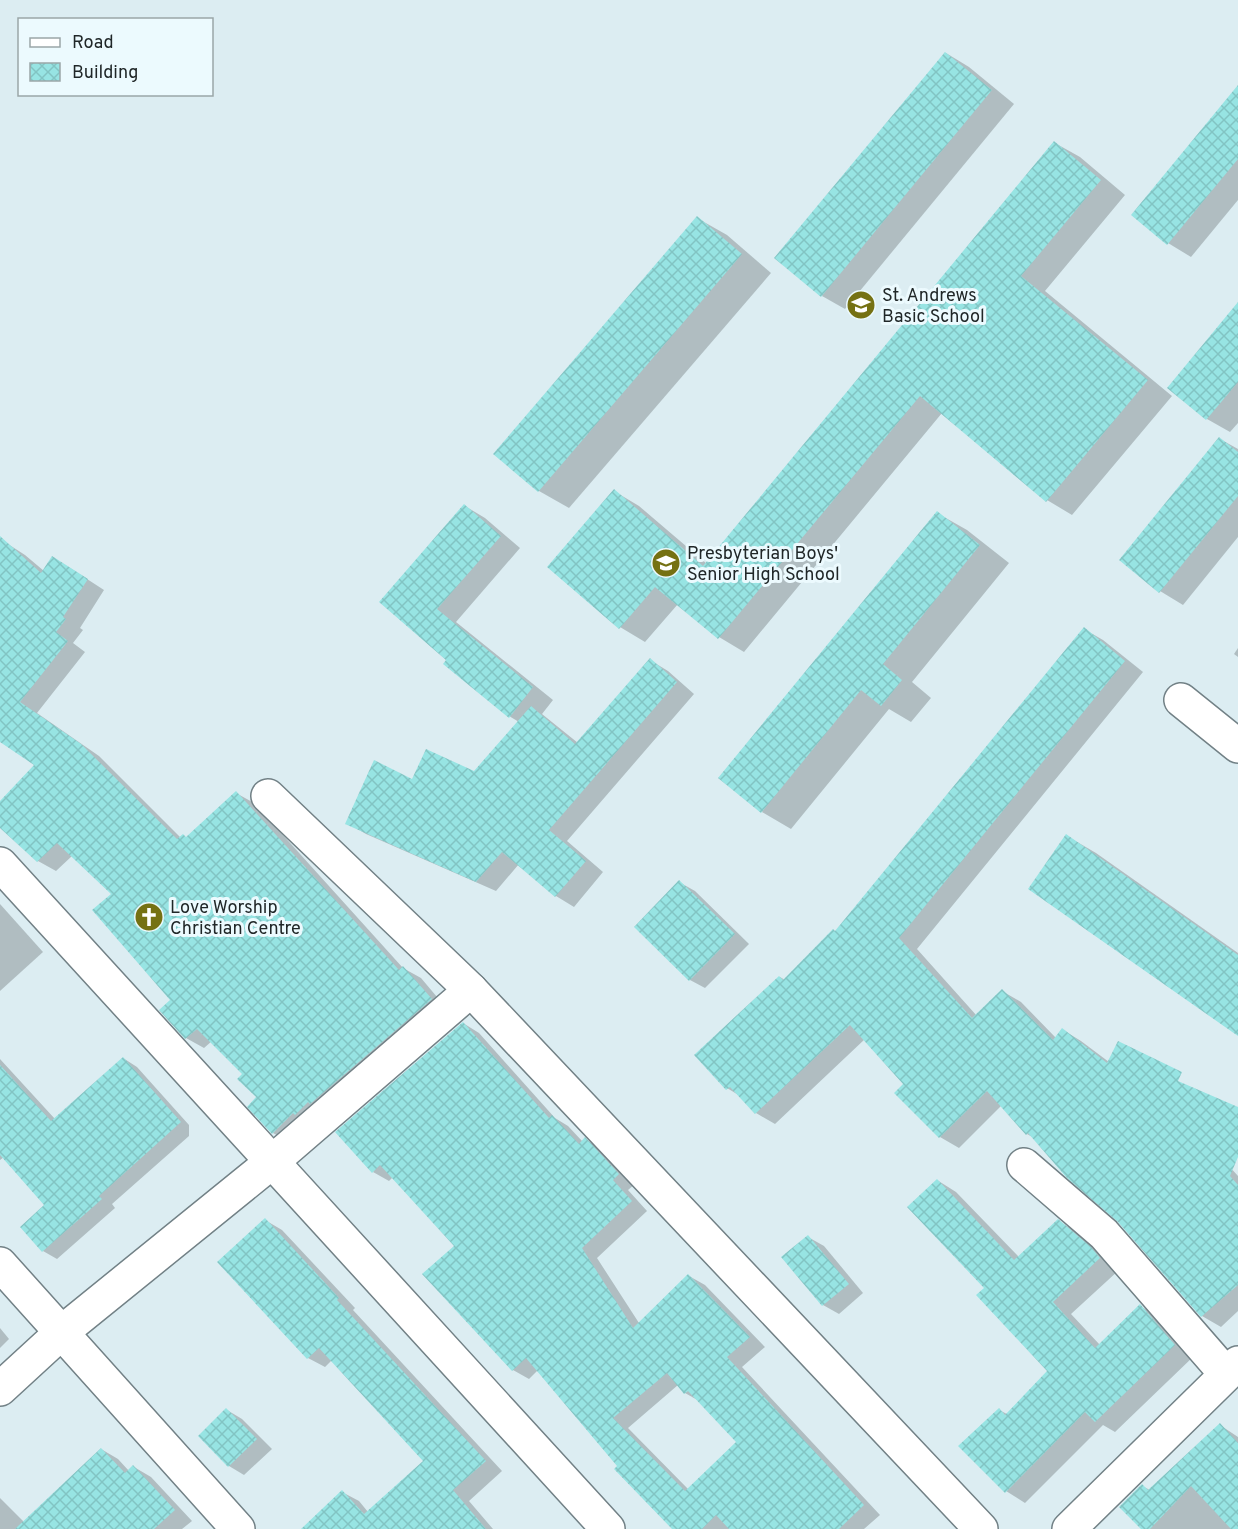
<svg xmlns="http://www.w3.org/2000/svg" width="1238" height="1529" font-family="Overpass,sans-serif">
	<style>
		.shadow { fill: #0003; fill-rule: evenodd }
		.building { fill: url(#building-cross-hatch); fill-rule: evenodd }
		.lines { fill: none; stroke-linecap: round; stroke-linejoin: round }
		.minor-casing { stroke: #728186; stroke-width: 36 }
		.minor { stroke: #fff; stroke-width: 33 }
		.labels { text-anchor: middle; stroke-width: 6; stroke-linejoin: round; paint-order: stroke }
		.poi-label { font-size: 18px; fill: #202728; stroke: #ecfafe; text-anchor: start }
	</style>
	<defs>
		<pattern id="building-cross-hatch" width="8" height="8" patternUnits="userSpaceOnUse" patternTransform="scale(1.5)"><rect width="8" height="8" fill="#97e4e3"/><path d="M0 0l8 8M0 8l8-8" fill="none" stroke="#82c4c3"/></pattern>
	</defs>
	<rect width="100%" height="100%" fill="#dcedf2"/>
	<g class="shadow">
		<path d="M 946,53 L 969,67 L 1014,104 L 845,309 L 822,296 Z"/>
		<path d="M 1238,88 L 1238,200 L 1191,257 L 1168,243 Z"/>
		<path d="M 1055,143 L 1080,157 L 1125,195 L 1045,291 L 1172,396 L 1072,515 L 1047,500 L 942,413 L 744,652 L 719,637 L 678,604 L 645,642 L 620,627 L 614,491 L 639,506 L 707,564 Z"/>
		<path d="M 697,218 L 727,235 L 771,273 L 569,508 L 539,491 L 495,454 Z"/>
		<path d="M 1238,304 L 1238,423 L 1230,432 L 1207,419 L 1169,388 Z"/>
		<path d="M 1220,439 L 1238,449 L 1238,537 L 1183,605 L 1160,591 Z"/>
		<path d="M 465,506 L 485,518 L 520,548 L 456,622 L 553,700 L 542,714 L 578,743 L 650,660 L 668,671 L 694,694 L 567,841 L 603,872 L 574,907 L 556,896 L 519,864 L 496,891 L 366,834 L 347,823 L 413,781 L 475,773 L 519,722 L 509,716 L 381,602 Z"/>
		<path d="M 937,513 L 967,530 L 1009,563 L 912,682 L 931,698 L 911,722 L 889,709 L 791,829 L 762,812 Z"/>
		<path d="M 8,544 L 25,555 L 44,571 L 70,568 L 104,590 L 80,628 L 83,630 L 73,643 L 85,652 L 37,713 L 99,756 L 181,838 L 187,838 L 236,793 L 254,803 L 403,968 L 421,978 L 448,1010 L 291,1143 L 273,1133 L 258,1097 L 244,1074 L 212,1041 L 204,1048 L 186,1038 L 172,1000 L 113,895 L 72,856 L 56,871 L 38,861 L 0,826 L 0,804 L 36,764 L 0,740 L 0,553 Z"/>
		<path d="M 1084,629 L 1103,640 L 1143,672 L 917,949 L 977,1016 L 1002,991 L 1021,1002 L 1056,1038 L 1063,1030 L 1081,1041 L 1109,1062 L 1133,1060 L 1238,1176 L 1238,1311 L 1221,1327 L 1202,1316 L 1119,1221 L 1034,1138 L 1027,1134 L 1002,1105 L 959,1148 L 940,1137 L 897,1093 L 905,1084 L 865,1039 L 775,1124 L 756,1113 L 740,1096 L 727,1088 L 780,977 L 785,980 L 836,932 Z"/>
		<path d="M 1238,648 L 1238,657 L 1234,654 Z"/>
		<path d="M 1067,836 L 1096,853 L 1238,953 L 1238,1034 Z"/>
		<path d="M 679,882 L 695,891 L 749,944 L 705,988 L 690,980 Z"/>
		<path d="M 0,904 L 43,952 L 0,991 Z"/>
		<path d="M 463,1023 L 479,1033 L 555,1118 L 568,1126 L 583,1142 L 585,1139 L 601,1149 L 635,1184 L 628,1190 L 647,1211 L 597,1258 L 639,1323 L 689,1276 L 705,1285 L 765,1347 L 742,1367 L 880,1515 L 864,1529 L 674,1529 L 538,1370 L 529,1379 L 513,1370 L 456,1246 L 393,1177 L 389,1181 L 373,1172 ZM 678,1385 L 685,1393 L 701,1402 L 738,1442 L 689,1490 L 628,1428 Z"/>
		<path d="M 123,1058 L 137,1067 L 189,1125 L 189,1136 L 112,1204 L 115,1208 L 57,1259 L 43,1251 L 22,1227 L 46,1205 L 4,1157 L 0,1160 L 0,1059 L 55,1119 Z"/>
		<path d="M 937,1180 L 956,1192 L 1019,1257 L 1058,1221 L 1077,1232 L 1119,1270 L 1071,1314 L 1100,1345 L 1140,1306 L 1160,1317 L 1194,1356 L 1115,1432 L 1103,1425 L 1025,1503 L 1006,1491 L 999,1410 L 1007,1414 L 1049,1371 L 986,1288 Z"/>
		<path d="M 265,1220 L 282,1230 L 355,1308 L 353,1310 L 502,1471 L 469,1501 L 493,1529 L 303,1529 L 342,1492 L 359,1501 L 368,1512 L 425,1461 L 332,1360 L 325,1367 L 308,1358 Z"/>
		<path d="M 808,1237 L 824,1246 L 863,1293 L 839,1314 L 823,1305 L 784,1257 Z"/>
		<path d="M 0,1328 L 9,1339 L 0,1348 Z"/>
		<path d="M 227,1410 L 242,1419 L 272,1449 L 244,1475 L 229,1466 Z"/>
		<path d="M 1220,1425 L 1238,1437 L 1238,1529 L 1143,1529 L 1142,1486 L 1150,1490 Z"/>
		<path d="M 101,1449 L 118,1459 L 129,1471 L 134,1467 L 151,1477 L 192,1521 L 182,1529 L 0,1529 L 0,1498 L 24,1522 Z"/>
	</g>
	<g class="building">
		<path d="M 945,52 L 992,90 L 821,297 L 774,258 Z"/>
		<path d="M 1238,85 L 1238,159 L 1167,245 L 1131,215 Z"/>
		<path d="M 1054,141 L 1101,180 L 1021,276 L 1148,380 L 1046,502 L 920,396 L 718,639 L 655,587 L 619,629 L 547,567 L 614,489 L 703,566 Z"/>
		<path d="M 697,216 L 742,254 L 538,492 L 493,454 Z"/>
		<path d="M 1238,302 L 1238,382 L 1206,420 L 1167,388 Z"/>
		<path d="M 1219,437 L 1238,452 L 1238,496 L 1159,593 L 1119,560 Z"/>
		<path d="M 464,504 L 501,536 L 437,609 L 533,687 L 509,718 L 443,664 L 446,660 L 379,602 Z"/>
		<path d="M 937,511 L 980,545 L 883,664 L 902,680 L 881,706 L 861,690 L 761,813 L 718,778 Z"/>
		<path d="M 0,536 L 41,573 L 52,556 L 88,579 L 63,617 L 66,619 L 56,632 L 68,641 L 20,702 L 81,744 L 177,839 L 183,834 L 186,837 L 236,791 L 399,970 L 403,966 L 432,999 L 310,1104 L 308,1102 L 295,1115 L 293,1113 L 272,1134 L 247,1107 L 256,1097 L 237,1079 L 242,1074 L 197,1029 L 185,1039 L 159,1010 L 170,1000 L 92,910 L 111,894 L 57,843 L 37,862 L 0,828 L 0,801 L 34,765 L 0,742 Z"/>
		<path d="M 1084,627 L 1125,661 L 899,938 L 972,1018 L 1002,989 L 1053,1040 L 1062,1028 L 1107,1063 L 1118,1041 L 1182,1072 L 1178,1081 L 1238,1107 L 1238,1157 L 1230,1176 L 1238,1185 L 1238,1285 L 1201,1317 L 1118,1222 L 1067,1178 L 1028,1133 L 1026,1135 L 987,1091 L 939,1138 L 894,1093 L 903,1084 L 850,1025 L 755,1114 L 730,1087 L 726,1090 L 694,1055 L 779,976 L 783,980 L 833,929 L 835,931 Z"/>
		<path d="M 650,658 L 677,682 L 549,830 L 586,861 L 555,897 L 502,852 L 476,882 L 345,824 L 374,760 L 412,779 L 426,749 L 474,771 L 531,706 L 575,744 Z"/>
		<path d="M 1066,834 L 1238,955 L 1238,1036 L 1028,889 Z"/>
		<path d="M 679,880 L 735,934 L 689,981 L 634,927 Z"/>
		<path d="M 463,1022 L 549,1118 L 552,1115 L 579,1144 L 585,1137 L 619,1174 L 613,1180 L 632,1201 L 582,1248 L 633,1328 L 688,1274 L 750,1337 L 727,1357 L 864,1505 L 839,1529 L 729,1529 L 716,1515 L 702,1529 L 672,1529 L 614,1469 L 617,1466 L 526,1358 L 512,1371 L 422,1274 L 454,1246 L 380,1165 L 372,1173 L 335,1132 ZM 667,1373 L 684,1394 L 688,1391 L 736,1442 L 685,1491 L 613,1418 Z"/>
		<path d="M 123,1057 L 181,1122 L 99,1196 L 102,1199 L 42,1252 L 20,1227 L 44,1205 L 0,1155 L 0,1065 L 51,1121 Z"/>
		<path d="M 937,1179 L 1014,1260 L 1058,1219 L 1091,1247 L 1100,1258 L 1053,1302 L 1095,1348 L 1140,1304 L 1175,1345 L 1095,1422 L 1085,1412 L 1005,1493 L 958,1446 L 999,1408 L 1005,1415 L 1047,1371 L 976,1295 L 984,1288 L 907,1207 Z"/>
		<path d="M 265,1218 L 339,1298 L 337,1300 L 486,1461 L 453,1490 L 486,1529 L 301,1529 L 342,1490 L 364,1514 L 423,1461 L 319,1348 L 307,1359 L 217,1262 Z"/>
		<path d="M 808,1235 L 849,1284 L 822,1306 L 781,1257 Z"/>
		<path d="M 226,1408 L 257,1439 L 228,1467 L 198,1436 Z"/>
		<path d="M 1220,1423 L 1238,1443 L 1238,1529 L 1231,1529 L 1191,1486 L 1150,1529 L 1141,1529 L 1119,1507 L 1142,1484 L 1148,1490 Z"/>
		<path d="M 101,1448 L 125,1473 L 133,1465 L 175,1510 L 154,1529 L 15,1529 Z"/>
	</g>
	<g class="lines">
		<g class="minor-casing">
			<g id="minor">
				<path d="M 1181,700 L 1238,746"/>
				<path d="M 268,796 L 471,990 L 981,1529"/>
				<path d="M 0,864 L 608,1529"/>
				<path d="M 1024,1165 L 1104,1234 L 1226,1374"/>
				<path d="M 0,1264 L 238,1529"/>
				<path d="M 0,1389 L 62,1332 L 273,1161 L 471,990"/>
				<path d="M 1069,1529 L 1238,1363"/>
			</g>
		</g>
		<use href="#minor" class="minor"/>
	</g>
	<defs>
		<g id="school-disc" transform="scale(1.5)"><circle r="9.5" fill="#757113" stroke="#ecfafe"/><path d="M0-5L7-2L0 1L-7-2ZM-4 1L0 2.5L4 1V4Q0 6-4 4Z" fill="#fff"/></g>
		<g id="church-disc" transform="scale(1.5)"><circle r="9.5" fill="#757113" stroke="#ecfafe"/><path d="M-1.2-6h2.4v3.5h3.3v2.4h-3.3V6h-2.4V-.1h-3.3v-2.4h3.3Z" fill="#fff"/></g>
	</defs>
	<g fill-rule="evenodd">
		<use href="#school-disc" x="861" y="305"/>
		<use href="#school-disc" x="666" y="563"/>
		<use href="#church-disc" x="149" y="917"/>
	</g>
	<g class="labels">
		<g class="poi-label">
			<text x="882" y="301">St. Andrews<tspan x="882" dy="21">Basic School</tspan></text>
			<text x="687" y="559">Presbyterian Boys'<tspan x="687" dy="21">Senior High School</tspan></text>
			<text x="170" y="913">Love Worship<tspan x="170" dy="21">Christian Centre</tspan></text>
		</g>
	</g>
	<rect x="18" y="18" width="195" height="78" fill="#ecfafe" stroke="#9aa6a8" stroke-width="1.5"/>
	<rect x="30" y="38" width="30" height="9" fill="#ffffff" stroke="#9aa6a8" stroke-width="1.5"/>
	<text x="72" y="48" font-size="18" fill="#202728">Road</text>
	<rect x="30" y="63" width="30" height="18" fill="url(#building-cross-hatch)" stroke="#9aa6a8" stroke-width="1.5"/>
	<text x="72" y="78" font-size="18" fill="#202728">Building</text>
</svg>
